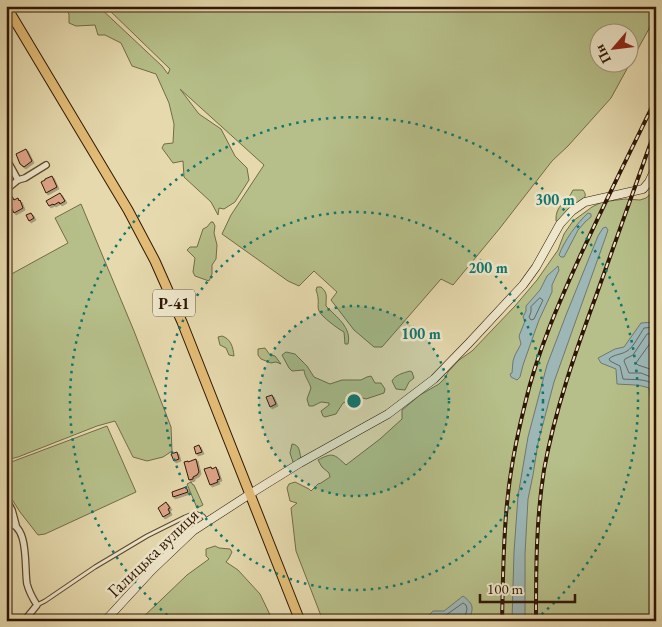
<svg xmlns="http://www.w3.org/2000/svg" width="662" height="627" font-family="'EB Garamond',serif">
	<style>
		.green { fill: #b6bf89; stroke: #736b47; fill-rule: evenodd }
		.water { fill: #9cb7b6; stroke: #71776f }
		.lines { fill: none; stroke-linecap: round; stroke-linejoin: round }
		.shore { stroke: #66675e; stroke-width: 1 }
		.building { fill: #dda488; stroke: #301705; filter: url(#shadow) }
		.lane-casing { stroke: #5d482f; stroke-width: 5 }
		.street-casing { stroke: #5d482f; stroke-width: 8 }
		.secondary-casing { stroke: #301705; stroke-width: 9 }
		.primary-casing { stroke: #301705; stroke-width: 11 }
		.lane { stroke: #eee6ca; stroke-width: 3 }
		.street { stroke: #eee6ca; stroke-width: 5.5 }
		.secondary { stroke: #eee6ca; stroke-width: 8 }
		.primary { stroke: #e2bc76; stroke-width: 9 }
		.rail-casing { stroke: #301705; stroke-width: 4 }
		.rail { stroke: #eee6ca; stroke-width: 2; stroke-dasharray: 5.5; stroke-linecap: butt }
		.ring { fill: none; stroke: #0f766e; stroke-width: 2.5; stroke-dasharray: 2.5 5 }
		.labels { text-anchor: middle; stroke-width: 5; stroke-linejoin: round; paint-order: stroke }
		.shield { fill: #eee6ca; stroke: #695540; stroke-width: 1 }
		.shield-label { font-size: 16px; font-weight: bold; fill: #301705 }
		.street-label { font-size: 18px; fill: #301705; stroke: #eee6ca }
		.centre { fill: #0f766e; stroke: #eee6ca; stroke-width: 2.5 }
		.ring-label { font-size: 15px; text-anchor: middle; font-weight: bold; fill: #0f766e; stroke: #eee6ca; stroke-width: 5; stroke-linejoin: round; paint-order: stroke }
	</style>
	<defs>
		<filter id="shadow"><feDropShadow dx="2" dy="2" stdDeviation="0" flood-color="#0004"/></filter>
	</defs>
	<rect width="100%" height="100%" fill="#e5d9ad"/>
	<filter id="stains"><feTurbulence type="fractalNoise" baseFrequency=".004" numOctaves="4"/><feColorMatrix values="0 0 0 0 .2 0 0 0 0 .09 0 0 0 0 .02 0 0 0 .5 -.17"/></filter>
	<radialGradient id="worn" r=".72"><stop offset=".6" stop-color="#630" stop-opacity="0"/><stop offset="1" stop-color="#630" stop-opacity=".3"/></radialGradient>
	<g class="green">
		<path d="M 63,6 L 98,6 L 162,66 L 168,74 L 170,69 L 105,6 L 656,6 L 656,16 L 611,98 L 568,146 L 552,161 L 500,228 L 453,285 L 441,279 L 382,347 L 374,347 L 354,330 L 331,300 L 337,292 L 314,271 L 299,286 L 288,281 L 222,234 L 231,215 L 264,165 L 180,89 L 199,114 L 221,129 L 235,156 L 247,168 L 249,180 L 235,202 L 224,209 L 219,208 L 218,215 L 211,202 L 184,177 L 183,161 L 173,163 L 162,148 L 164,144 L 173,143 L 174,124 L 169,103 L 156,74 L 132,66 L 121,43 L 105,35 L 98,35 L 95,25 L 76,26 L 69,23 L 69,14 ZM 600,32 L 630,32 L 630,62 L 600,62 Z"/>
		<path d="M 656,189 L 656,621 L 323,621 L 296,551 L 291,508 L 297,503 L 290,501 L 287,488 L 289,484 L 295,482 L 309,489 L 311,491 L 318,484 L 321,483 L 330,477 L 329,473 L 322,467 L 318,460 C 333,452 334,454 346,465 L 380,439 L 402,419 L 402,410 L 420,395 L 439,384 L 445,378 L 448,372 L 459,360 L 472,351 L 515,306 L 537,280 L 558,250 L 564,234 L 573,221 L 592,207 L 602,202 L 625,199 L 640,200 L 646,198 Z"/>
		<path d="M 573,190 L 583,190 C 586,194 586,196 583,200 L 558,222 L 556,221 C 555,204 567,204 573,190 Z"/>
		<path d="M 81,204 L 134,331 L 171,427 L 172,451 L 163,457 L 147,461 L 133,457 L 115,421 L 97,426 L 18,457 L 6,460 L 6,277 L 68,243 L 55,218 Z"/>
		<path d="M 211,222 L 213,222 L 215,226 L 214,233 L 217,245 L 216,259 L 212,265 L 212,274 L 209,281 L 195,276 L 193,272 L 195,258 L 187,250 L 190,247 L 197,247 L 203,229 L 207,227 Z"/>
		<path d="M 317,287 L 321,287 C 328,293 326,296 326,306 C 336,317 352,327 348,344 L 345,344 L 344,332 C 338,329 321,316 319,311 C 317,307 319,302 318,298 C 318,297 317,292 316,290 Z"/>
		<path d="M 222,336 C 231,339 233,347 234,356 L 229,355 L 226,348 L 220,345 L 218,337 Z"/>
		<path d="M 265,348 L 270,355 L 275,356 L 281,364 L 276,362 L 271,363 L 261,359 L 258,355 L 258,349 Z"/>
		<path d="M 286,352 L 295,354 L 307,366 L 314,377 L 330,384 L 342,380 L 361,380 L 367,377 L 371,376 L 375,383 L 381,383 L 385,389 L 384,393 L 366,399 L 360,397 L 354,401 L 347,401 L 343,403 L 336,414 L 325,417 L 323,416 L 321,411 L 329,405 L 329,403 L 321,402 L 313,406 L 309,406 L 307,399 L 311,388 C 309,381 305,378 304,370 L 292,371 L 289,368 L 282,355 Z"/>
		<path d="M 410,371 L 412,372 L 414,378 L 409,382 L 405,390 L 396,389 L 392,381 C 395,375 403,373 410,371 Z"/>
		<path d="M 107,426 L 136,492 L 45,534 L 38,535 L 20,512 L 6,490 L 6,464 Z"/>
		<path d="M 292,444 C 300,445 299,451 301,458 L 296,462 L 293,462 L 290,453 Z"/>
		<path d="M 191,482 L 193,485 L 194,485 L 203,505 L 197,508 L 187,484 Z"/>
		<path d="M 215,546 L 219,548 L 230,549 L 232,552 L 229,558 L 226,562 L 238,570 L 260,594 L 273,621 L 139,621 L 187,575 L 209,559 L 206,556 L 206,549 Z"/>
	</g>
	<g class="water">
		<path d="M 588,213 L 591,214 L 591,217 L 586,221 L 578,230 L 564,257 L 561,257 L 559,255 C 564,241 577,223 588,213 Z"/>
		<path d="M 606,227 L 608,230 L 606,236 L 554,382 L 538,443 L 533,475 L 528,499 L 525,554 L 525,621 L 512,621 L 514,552 L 518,496 L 528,437 L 547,365 L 566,315 L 598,236 L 603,228 Z"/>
		<path d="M 558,266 L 559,270 L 552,285 L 552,292 L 539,320 L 523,365 L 520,377 L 517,380 L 511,377 L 510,374 L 512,373 L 513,361 L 515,355 L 521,344 L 519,336 L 525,321 L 523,317 L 526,311 L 526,306 L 540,290 L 547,276 Z"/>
		<path d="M 656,322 L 656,405 L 651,401 L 649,388 C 638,384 628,385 617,384 L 616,369 L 601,363 L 598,358 L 615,349 L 624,347 L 641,323 Z"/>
		<path d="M 463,596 C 475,605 473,608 469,621 L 421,621 L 424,620 L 433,611 L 444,611 Z"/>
	</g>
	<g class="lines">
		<g class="shore">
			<path d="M 540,298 L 543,300 L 534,319 L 531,320 L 529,317 L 531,312 L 531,307 Z"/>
			<path d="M 656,327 L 644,328 C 640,334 633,348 627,351 C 621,355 614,354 609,359 L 610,361 L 620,366 L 623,379 C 631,380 648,378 653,385 C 655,388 655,395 656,398"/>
			<path d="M 656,333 L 647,334 L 633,355 L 625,359 L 624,361 L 629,373 L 641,373 L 656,379"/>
			<path d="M 656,341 L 651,342 L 636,363 L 638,365 L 656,371"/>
			<path d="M 431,621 L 436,616 L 446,615 L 463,603 L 466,605 L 467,609 L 464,621"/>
		</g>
	</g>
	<g class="building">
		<path d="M 26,149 L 32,161 L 24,167 L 20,164 L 16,154 Z"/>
		<path d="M 52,176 L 57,187 L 46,193 L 41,182 L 45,180 L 45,179 Z"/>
		<path d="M 60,193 L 65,201 L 60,204 L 59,202 L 54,205 L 53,204 L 49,206 L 46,201 Z"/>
		<path d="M 11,195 L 14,200 L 18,198 L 19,201 L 20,200 L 23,208 L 14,213 L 10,205 L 8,206 L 6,203 L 6,198 Z"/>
		<path d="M 31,213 L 34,218 L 29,221 L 26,215 Z"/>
		<path d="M 272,395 L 276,404 L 270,407 L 266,397 Z"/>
		<path d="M 199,445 L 202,452 L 196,454 L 194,447 Z"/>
		<path d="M 177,452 L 179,459 L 174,461 L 171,454 Z"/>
		<path d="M 196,459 L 199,472 L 197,475 L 193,477 L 193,479 L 189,480 L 184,462 L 188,461 L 188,462 Z"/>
		<path d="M 211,467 L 212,469 L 216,467 L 220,479 L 217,480 L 218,482 L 210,485 L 204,469 Z"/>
		<path d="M 186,487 L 188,492 L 173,497 L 172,492 Z"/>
		<path d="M 166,502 L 170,508 L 168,509 L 170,513 L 163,517 L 158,508 Z"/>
	</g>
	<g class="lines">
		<g class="lane-casing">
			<path id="lane" d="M 37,605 L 45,601 L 95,567 L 147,536 L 185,517 L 195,513 L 203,516 L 206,520"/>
		</g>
		<g class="street-casing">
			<g id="street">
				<path d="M 6,158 L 18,180"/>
				<path d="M 6,190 L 18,180 L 25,178 L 46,165"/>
				<path d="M 6,499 L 12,510 L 16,525"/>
				<path d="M 6,523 C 30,523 24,568 27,584 C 29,591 33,599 37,605 L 24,621"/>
			</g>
		</g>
		<g class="secondary-casing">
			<path id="secondary" d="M 105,621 L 152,570 L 193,531 L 250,494 L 300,463 L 388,414 L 434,379 L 469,343 L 523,285 L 536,267 L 560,224 L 572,211 L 585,202 L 643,189 L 649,182 L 656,167"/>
		</g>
		<g class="primary-casing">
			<path id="primary" d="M 6,6 L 128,210 L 155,261 L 182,322 L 300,621"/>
		</g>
		<use href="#lane" class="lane"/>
		<use href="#street" class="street"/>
		<use href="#secondary" class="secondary"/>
		<use href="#primary" class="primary"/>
		<g class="rail-casing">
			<g id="rail">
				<path d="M 502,621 C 503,582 503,543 507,504 C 510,470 517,436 525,404 C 537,352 560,300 582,252 C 606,200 631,150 656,99"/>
				<path d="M 536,621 C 536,570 536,520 544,470 C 555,410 575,353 596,296 C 616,240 636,184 656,128"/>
			</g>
		</g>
		<use href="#rail" class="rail"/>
	</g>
	<circle cx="354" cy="401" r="95" fill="#0f766e" fill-opacity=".12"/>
	<g class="ring">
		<circle cx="354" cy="401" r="95"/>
		<circle cx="354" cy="401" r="189"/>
		<path d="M173 620A284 284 0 1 1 535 620"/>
	</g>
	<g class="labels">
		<rect class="shield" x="153" y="289.5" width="42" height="27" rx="4"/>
		<g class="shield-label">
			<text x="174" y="309">Р-41</text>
		</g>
		<g class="street-label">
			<text transform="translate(153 553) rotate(-44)" y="6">Галицька вулиця</text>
		</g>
	</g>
	<circle cx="354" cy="401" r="8" class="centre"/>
	<g class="ring-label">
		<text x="555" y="205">300 m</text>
		<text x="488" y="273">200 m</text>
		<text x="421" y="339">100 m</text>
	</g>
	<rect width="662" height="627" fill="none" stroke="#e5d9ad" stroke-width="25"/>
	<rect x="8" y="8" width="647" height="612" fill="none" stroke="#301705" stroke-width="2.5"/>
	<rect x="12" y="12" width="637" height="602" fill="none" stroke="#301705"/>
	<g transform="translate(614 48) rotate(242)"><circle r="24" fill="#eee6ca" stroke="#a2937b"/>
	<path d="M0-4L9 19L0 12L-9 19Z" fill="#8f2418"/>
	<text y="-8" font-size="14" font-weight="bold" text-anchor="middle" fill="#301705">Пн</text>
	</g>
	<path d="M480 594v8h95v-8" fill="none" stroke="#301705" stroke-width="2.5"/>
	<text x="487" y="594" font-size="15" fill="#301705" stroke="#eee6ca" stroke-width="4" paint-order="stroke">100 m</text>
	<rect width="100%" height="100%" filter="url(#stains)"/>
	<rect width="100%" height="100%" fill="url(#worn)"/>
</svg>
